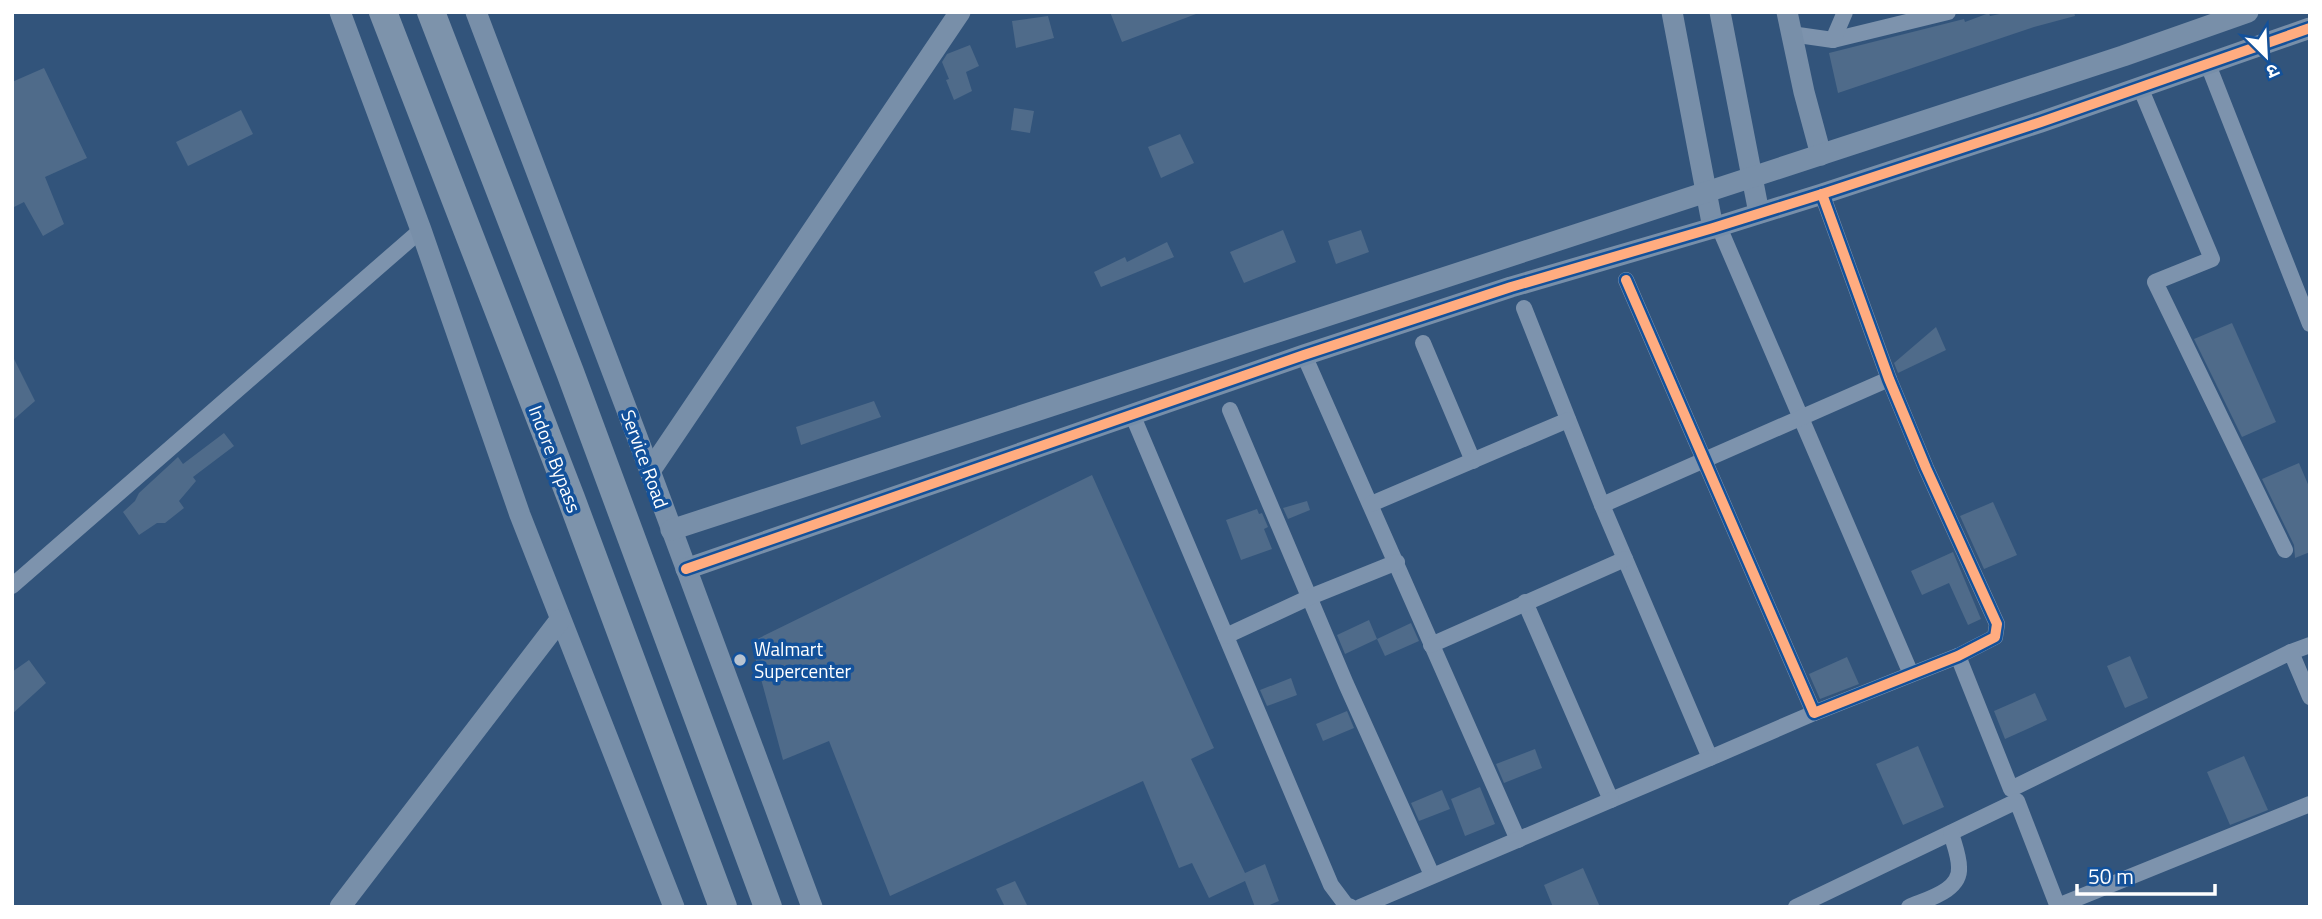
<svg xmlns="http://www.w3.org/2000/svg" width="2322" height="919" font-family="'Titillium Web','Noto Sans Devanagari',sans-serif">
	<style>
		.building { fill: #4f6b8a }
		.lines { fill: none; stroke-linecap: round; stroke-linejoin: round }
		.street { stroke: #7d93ad; stroke-width: 16 }
		.secondary { stroke: #788fa9; stroke-width: 21 }
		.highway { stroke: #7d93ab; stroke-width: 28 }
		.cycleway-casing { stroke: #13519a; stroke-width: 15 }
		.cycleway { stroke: #ffac80; stroke-width: 10 }
		.poi-dot { fill: #b7c3d1; stroke: #13519a; stroke-width: 2.5 }
		.labels { text-anchor: middle; stroke-width: 7; stroke-linejoin: round; paint-order: stroke }
		.street-label { font-size: 19px; fill: #fff; stroke: #13519a }
		.poi-label { font-size: 19px; fill: #fff; stroke: #13519a; text-anchor: start }
	</style>
	<rect width="100%" height="100%" fill="#32547b"/>
	<g class="building">
		<path d="M 1110,12 L 1196,12 L 1196,14 L 1122,42 Z"/>
		<path d="M 2010,12 L 2074,12 L 2075,16 L 2034,27 L 1838,93 L 1829,53 L 1964,19 L 1965,22 L 1989,13 L 1990,16 Z"/>
		<path d="M 1048,16 L 1054,38 L 1016,48 L 1012,21 Z"/>
		<path d="M 970,45 L 979,66 L 966,72 L 972,91 L 954,100 L 946,80 L 949,79 L 942,62 L 947,54 Z"/>
		<path d="M 44,68 L 87,158 L 45,177 L 64,224 L 43,236 L 24,202 L 12,208 L 12,82 Z"/>
		<path d="M 1014,108 L 1034,111 L 1030,133 L 1011,130 Z"/>
		<path d="M 241,110 L 253,134 L 188,166 L 176,142 Z"/>
		<path d="M 1180,134 L 1194,163 L 1161,178 L 1148,147 Z"/>
		<path d="M 1283,230 L 1296,262 L 1244,283 L 1230,252 Z"/>
		<path d="M 1361,230 L 1369,252 L 1336,264 L 1328,241 Z"/>
		<path d="M 1167,242 L 1174,257 L 1101,287 L 1094,272 L 1125,257 L 1127,262 Z"/>
		<path d="M 2232,323 L 2276,422 L 2242,437 L 2194,339 Z"/>
		<path d="M 1936,327 L 1946,350 L 1898,373 L 1894,363 Z"/>
		<path d="M 12,355 L 35,401 L 12,421 Z"/>
		<path d="M 874,401 L 881,417 L 801,445 L 796,427 Z"/>
		<path d="M 224,433 L 234,446 L 193,477 L 196,481 L 179,501 L 184,508 L 165,523 L 157,523 L 139,535 L 123,512 L 135,501 L 139,493 L 178,457 L 183,464 Z"/>
		<path d="M 2299,463 L 2310,489 L 2310,552 L 2295,558 L 2294,545 L 2262,479 Z"/>
		<path d="M 1092,475 L 1214,748 L 1191,759 L 1245,873 L 1265,864 L 1279,901 L 1265,907 L 1255,907 L 1245,881 L 1209,898 L 1192,863 L 1179,868 L 1143,781 L 890,896 L 829,741 L 783,760 L 751,642 Z"/>
		<path d="M 1307,501 L 1310,510 L 1288,519 L 1283,508 Z"/>
		<path d="M 1993,502 L 2017,555 L 1984,569 L 1960,516 Z"/>
		<path d="M 1257,509 L 1259,514 L 1262,513 L 1268,527 L 1264,529 L 1272,549 L 1241,560 L 1226,520 Z"/>
		<path d="M 1953,552 L 1981,619 L 1968,625 L 1949,583 L 1922,595 L 1911,571 Z"/>
		<path d="M 1369,620 L 1377,639 L 1345,654 L 1337,635 Z"/>
		<path d="M 1411,623 L 1419,641 L 1385,656 L 1377,639 Z"/>
		<path d="M 2130,656 L 2148,698 L 2125,708 L 2107,666 Z"/>
		<path d="M 1847,657 L 1859,684 L 1820,699 L 1809,674 Z"/>
		<path d="M 29,660 L 46,683 L 12,714 L 12,672 Z"/>
		<path d="M 1291,678 L 1297,695 L 1267,706 L 1260,690 Z"/>
		<path d="M 2035,693 L 2047,720 L 2005,739 L 1994,711 Z"/>
		<path d="M 1347,711 L 1354,728 L 1323,741 L 1316,724 Z"/>
		<path d="M 1918,746 L 1944,807 L 1903,825 L 1876,764 Z"/>
		<path d="M 1535,749 L 1542,768 L 1504,783 L 1496,764 Z"/>
		<path d="M 2244,756 L 2268,810 L 2230,825 L 2207,772 Z"/>
		<path d="M 1480,787 L 1495,824 L 1465,836 L 1451,799 Z"/>
		<path d="M 1442,790 L 1450,809 L 1419,821 L 1411,803 Z"/>
		<path d="M 1583,868 L 1600,907 L 1553,907 L 1544,885 Z"/>
		<path d="M 1015,881 L 1028,907 L 1005,907 L 996,889 Z"/>
	</g>
	<g class="lines">
		<g class="street">
			<path d="M 1791,34 L 1833,40 L 1948,12"/>
			<path d="M 1833,40 L 1845,12"/>
			<path d="M 2207,62 L 2310,324"/>
			<path d="M 2140,87 L 2212,259 L 2155,282 L 2285,550"/>
			<path d="M 1719,227 L 1911,674"/>
			<path d="M 1626,280 L 1814,713 L 1958,656 L 1995,637 L 1997,624 L 1926,468 L 1889,379 L 1822,194"/>
			<path d="M 1524,308 L 1602,505 L 1710,758 L 1814,713"/>
			<path d="M 1423,343 L 1473,461"/>
			<path d="M 1304,355 L 1518,840"/>
			<path d="M 1230,410 L 1346,684 L 1432,875"/>
			<path d="M 1132,414 L 1331,885 L 1346,905 L 1351,907"/>
			<path d="M 1371,504 L 1568,420"/>
			<path d="M 1602,505 L 1889,379"/>
			<path d="M 12,586 L 421,230"/>
			<path d="M 1525,602 L 1611,800 L 1710,758"/>
			<path d="M 1226,636 L 1310,597 L 1397,562"/>
			<path d="M 1431,645 L 1625,559"/>
			<path d="M 2291,652 L 2310,645"/>
			<path d="M 1958,656 L 2011,789 L 2291,652 L 2310,697"/>
			<path d="M 2058,906 L 2310,804"/>
			<path d="M 1360,907 L 1611,800"/>
			<path d="M 1796,907 L 2017,801 L 2058,907"/>
			<path d="M 1909,907 C 1927,899 1961,891 1959,867 C 1959,856 1954,844 1951,833"/>
		</g>
		<g class="secondary">
			<path d="M 340,12 L 421,230 L 520,515 L 674,907"/>
			<path d="M 476,12 L 650,471 L 812,907"/>
			<path d="M 1672,12 L 1713,228"/>
			<path d="M 1720,12 L 1759,213"/>
			<path d="M 1787,12 L 1804,92 L 1821,155"/>
			<path d="M 650,471 L 960,12"/>
			<path d="M 671,530 L 2123,56 L 2248,12"/>
			<path d="M 686,569 L 1304,355 L 1511,287 L 1713,228 L 1822,194 L 2041,122 L 2310,28"/>
			<path d="M 340,907 L 560,620"/>
		</g>
		<g class="highway">
			<path d="M 383,12 L 571,498 L 723,907"/>
			<path d="M 431,12 L 570,372 L 768,907"/>
		</g>
		<g class="cycleway-casing">
			<g id="cycleway">
				<path d="M 1626,280 L 1814,713 L 1958,656 L 1995,637 L 1997,624 L 1926,468 L 1889,379 L 1822,194"/>
				<path d="M 686,569 L 1304,355 L 1511,287 L 1713,228 L 1822,194 L 2041,122 L 2310,28"/>
			</g>
		</g>
		<use href="#cycleway" class="cycleway"/>
	</g>
	<circle class="poi-dot" cx="740" cy="660" r="7"/>
	<g class="labels">
		<g class="street-label">
			<text transform="translate(555 459) rotate(69)" y="7">Indore Bypass</text>
			<text transform="translate(645 459) rotate(70)" y="7">Service Road</text>
		</g>
		<g class="poi-label">
			<text x="754" y="656">Walmart<tspan x="754" dy="22">Supercenter</tspan></text>
		</g>
	</g>
	<rect width="2322" height="919" fill="none" stroke="#ffffff" stroke-width="28"/>
	<g transform="translate(2266 56) rotate(156)" stroke="#13519a" stroke-width="5" paint-order="stroke">
	<path d="M0-5L12 26L0 18L-12 26Z" fill="#ffffff"/>
	<text y="-10" font-size="19" font-weight="bold" text-anchor="middle" fill="#ffffff">उ</text>
	</g>
	<path d="M2077 884v10h138v-10" fill="none" stroke="#ffffff" stroke-width="3.5"/>
	<text x="2088" y="884" font-size="21" fill="#ffffff" stroke="#13519a" stroke-width="5" paint-order="stroke">50 m</text>
</svg>
